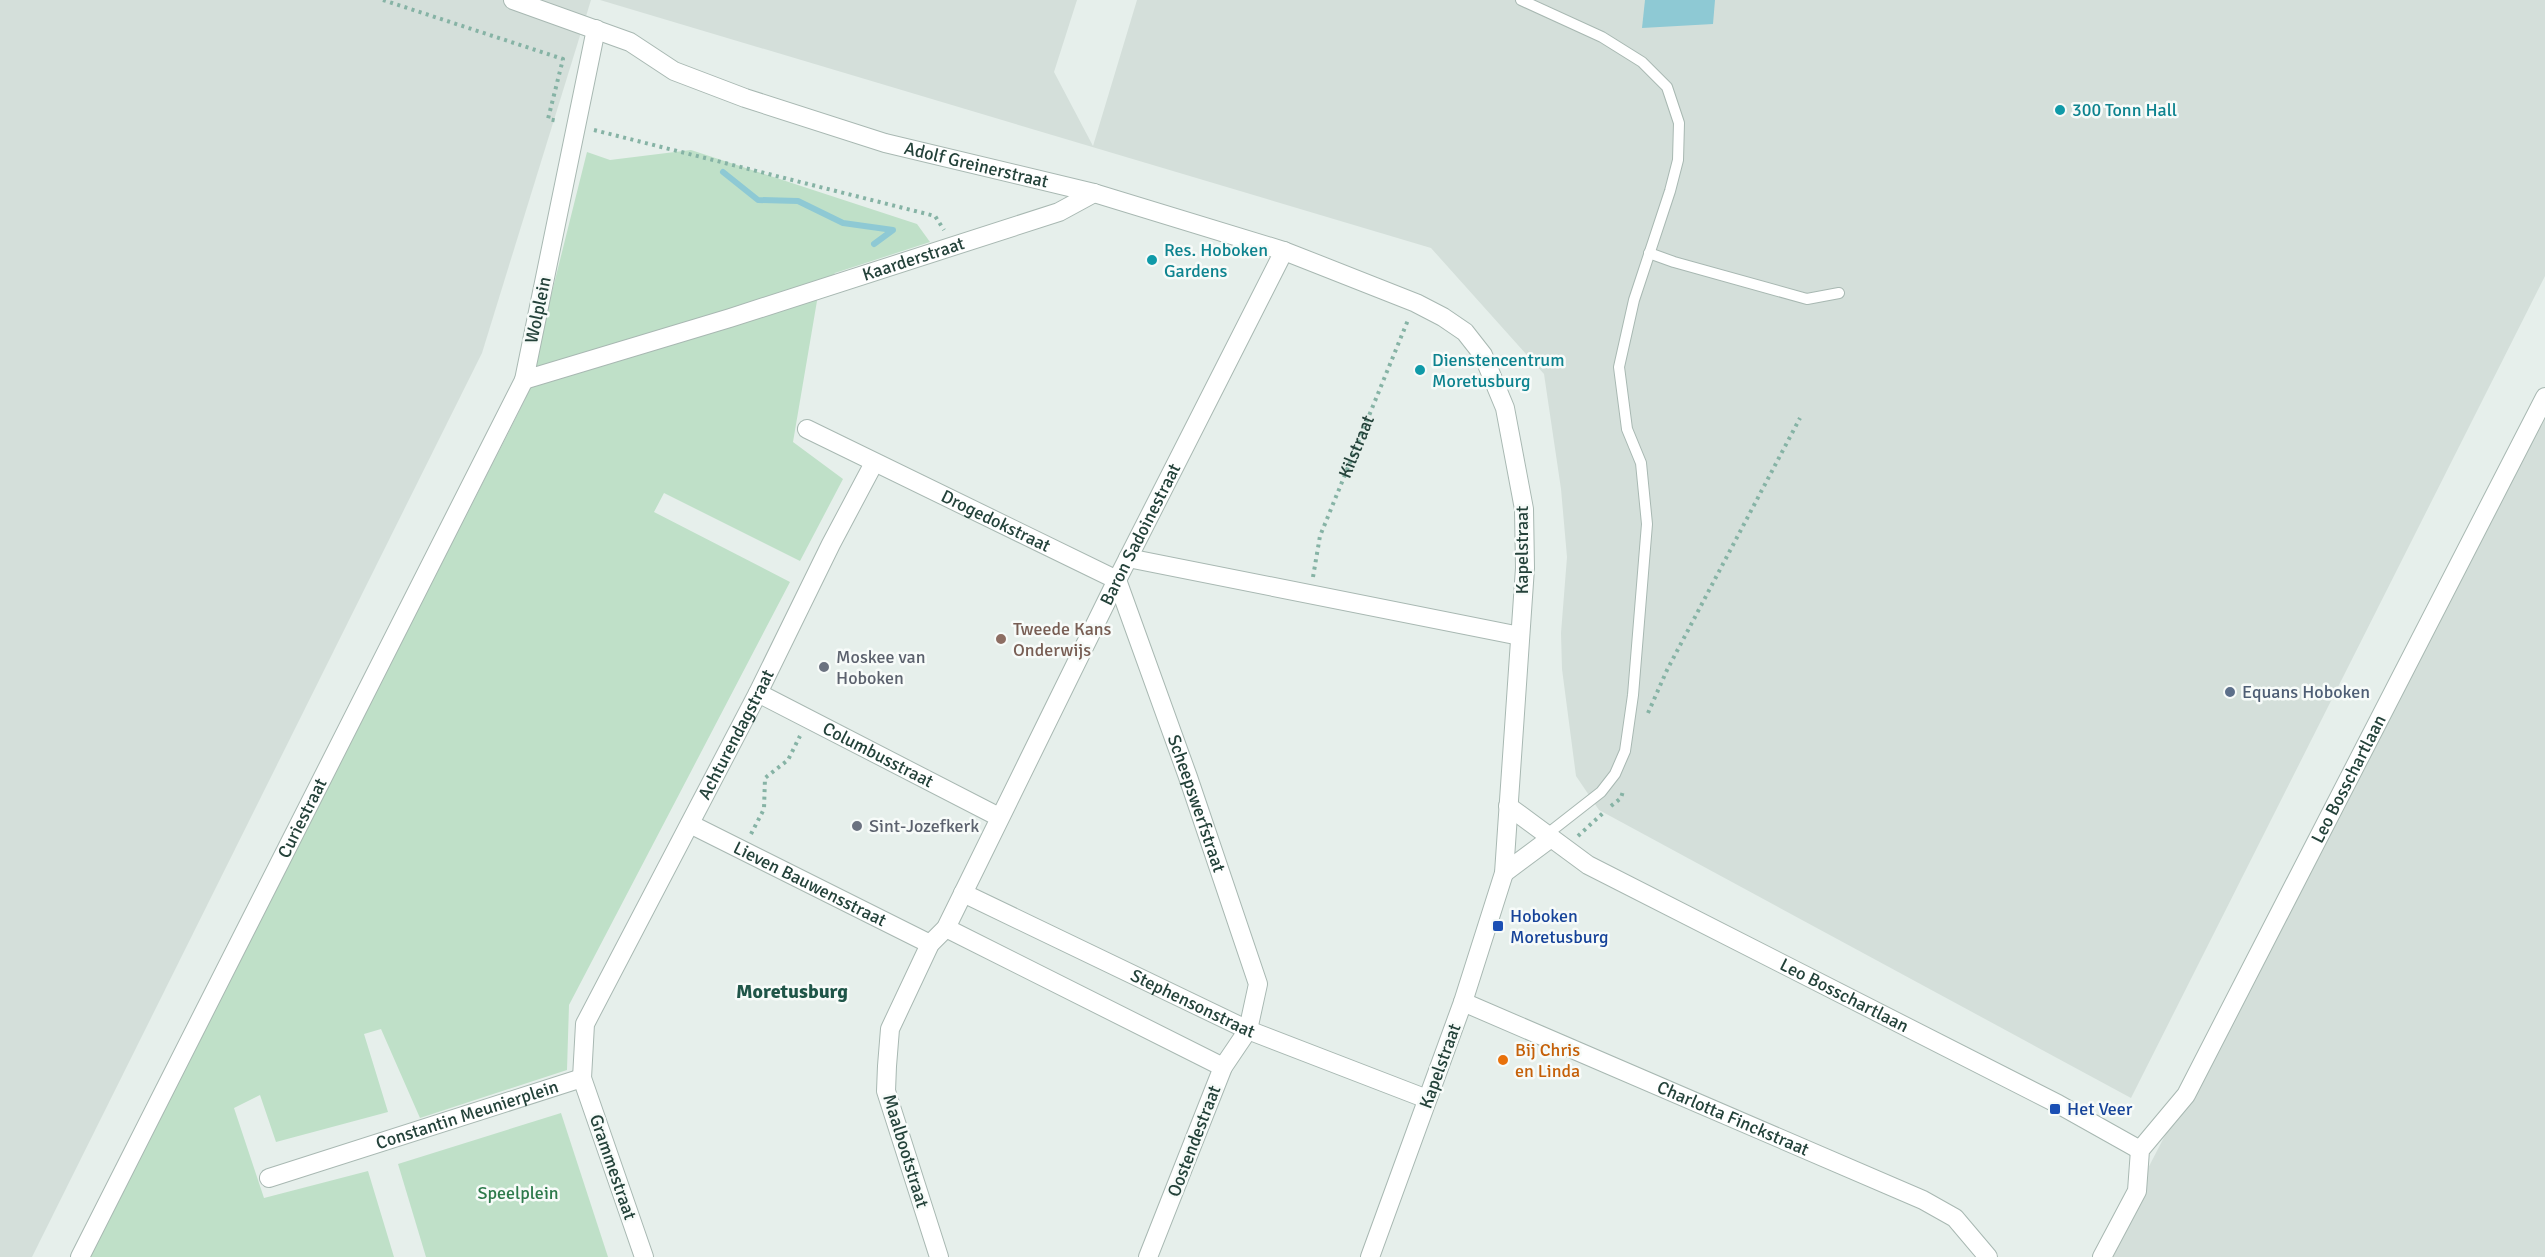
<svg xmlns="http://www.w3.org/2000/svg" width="2545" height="1257" font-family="Signika,sans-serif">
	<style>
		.built { fill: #d4dfda }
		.green { fill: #bfe0c8 }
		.water { fill: #8ec9d4 }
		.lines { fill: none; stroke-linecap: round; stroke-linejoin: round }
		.stream { stroke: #8ec9d4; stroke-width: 6 }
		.service-casing { stroke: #a8b8b2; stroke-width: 12 }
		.minor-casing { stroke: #a8b8b2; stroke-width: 20 }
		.path { stroke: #86b3a5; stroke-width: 4; stroke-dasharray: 3 4.5; stroke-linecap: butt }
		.service { stroke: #fff; stroke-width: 10 }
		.minor { stroke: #fff; stroke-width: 18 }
		.culture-dot { fill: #0f9aa8; stroke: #f7fbf9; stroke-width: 2 }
		.education-dot { fill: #8d6e63; stroke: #f7fbf9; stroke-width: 2 }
		.worship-dot { fill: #6b7280; stroke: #f7fbf9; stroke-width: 2 }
		.service-dot { fill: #5c6f8a; stroke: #f7fbf9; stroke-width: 2 }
		.transit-dot { fill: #1a4fb4; stroke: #f7fbf9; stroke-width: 2 }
		.food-dot { fill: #e8710a; stroke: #f7fbf9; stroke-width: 2 }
		.labels { text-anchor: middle; stroke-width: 5; stroke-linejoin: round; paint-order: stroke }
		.culture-label { font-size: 18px; fill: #0d838f; stroke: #f7fbf9; text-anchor: start }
		.street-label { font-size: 18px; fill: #24423a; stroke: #f7fbf9 }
		.education-label { font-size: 18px; fill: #785e54; stroke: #f7fbf9; text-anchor: start }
		.worship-label { font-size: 18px; fill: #5b616d; stroke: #f7fbf9; text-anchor: start }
		.service-label { font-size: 18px; fill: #4e5e75; stroke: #f7fbf9; text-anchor: start }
		.transit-label { font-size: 18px; fill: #164399; stroke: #f7fbf9; text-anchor: start }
		.food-label { font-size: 18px; fill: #c56008; stroke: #f7fbf9; text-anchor: start }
		.park-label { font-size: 18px; fill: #2d7a4b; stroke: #f7fbf9 }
		.neighbourhood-label { font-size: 20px; font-weight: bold; fill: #1f5548; stroke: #f7fbf9 }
	</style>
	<rect width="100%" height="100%" fill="#e6efeb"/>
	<g class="built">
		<path d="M 0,0 L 591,0 L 482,353 L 32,1257 L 0,1257 Z"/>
		<path d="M 600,0 L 1077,0 L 1054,72 L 1093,146 L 1137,0 L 2545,0 L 2545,276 L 2131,1098 L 1599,810 L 1576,776 L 1562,669 L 1561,633 L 1567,557 L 1561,489 L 1544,374 L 1431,248 Z"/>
		<path d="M 2545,402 L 2545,1257 L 2102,1257 Z"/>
	</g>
	<g class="green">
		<path d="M 691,150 L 917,224 L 930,242 L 835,273 L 818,295 L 793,442 L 843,479 L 800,561 L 664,493 L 654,512 L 790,582 L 569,1005 L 567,1070 L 420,1118 L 381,1029 L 364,1034 L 388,1112 L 276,1142 L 260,1095 L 234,1108 L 264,1198 L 368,1171 L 394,1257 L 88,1257 L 525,400 L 587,152 L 610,160 Z"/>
		<path d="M 561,1113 L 608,1257 L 426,1257 L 398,1164 Z"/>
	</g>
	<path class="water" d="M 1645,0 L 1715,0 L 1713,24 L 1642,28 Z"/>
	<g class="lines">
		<path class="stream" d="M 723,172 L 758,200 L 798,201 L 843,223 L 893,230 L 874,244"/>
		<g class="service-casing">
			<g id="service">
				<path d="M 1521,0 L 1602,37 L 1642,62 L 1667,87 L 1679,123 L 1678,160 L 1670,191 L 1634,300 L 1619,367 L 1627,429 L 1641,463 L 1647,524 L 1633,695 L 1625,751 L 1615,774 L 1601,792 L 1546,835"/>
				<path d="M 1649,253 L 1674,262 L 1807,299 L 1839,293"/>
			</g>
		</g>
		<g class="minor-casing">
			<g id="minor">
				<path id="s2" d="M 513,0 L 630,42 L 674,71 L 745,98 L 885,143 L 1094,193 L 1284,251 L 1416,303 L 1443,317 L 1465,332 L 1483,355 L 1505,408 L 1524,509 L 1525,568 L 1504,873 L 1463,1002 L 1370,1257"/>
				<path id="s3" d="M 596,29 L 524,380 L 730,318 L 1059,212 L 1094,193"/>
				<path id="s4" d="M 807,429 L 1117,580 L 1188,777 L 1258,984 L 1248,1030 L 1223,1067 L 1148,1257"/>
				<path d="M 1128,558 L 1520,636"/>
				<path id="s5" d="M 758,693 L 999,817"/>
				<path id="s6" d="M 1508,806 L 1588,865 L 2058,1104 L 2140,1150"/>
				<path id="s7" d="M 690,824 L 930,944"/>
				<path d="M 1504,873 L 1551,838"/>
				<path id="s8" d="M 963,893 L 1248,1030 L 1427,1099"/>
				<path d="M 946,928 L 1223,1067"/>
				<path id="s9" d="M 1463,1002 L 1923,1200 L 1955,1218 L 1988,1257"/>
				<path id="s10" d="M 269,1178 L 582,1078"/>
				<path id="s11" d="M 80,1257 L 524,380"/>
				<path id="s12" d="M 644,1257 L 582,1078 L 585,1024 L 758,693 L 831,544 L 874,463"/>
				<path id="s13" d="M 939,1257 L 886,1091 L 887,1066 L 890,1029 L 930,944 L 946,928 L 1117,580 L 1284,251"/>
				<path id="s14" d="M 2102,1257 L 2137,1191 L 2140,1150 L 2186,1095 L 2545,397"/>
			</g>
		</g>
		<g class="path">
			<path d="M 383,0 L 563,59 L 548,119 L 558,121"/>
			<path d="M 594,130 L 935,216 L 944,230"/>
			<path id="s1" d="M 1313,577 L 1320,536 L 1408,320"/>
			<path d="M 1648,713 L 1667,670 L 1800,418"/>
			<path d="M 1611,806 L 1621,798 L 1623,791"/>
			<path d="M 751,834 L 764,809 L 765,778 L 788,760 L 800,736"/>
			<path d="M 1578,836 L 1603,813"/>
		</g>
		<use href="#service" class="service"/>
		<use href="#minor" class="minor"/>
	</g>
	<g class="culture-dot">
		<circle cx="2060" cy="110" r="6"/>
		<circle cx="1152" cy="260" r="6"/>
		<circle cx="1420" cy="370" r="6"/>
	</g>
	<circle class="education-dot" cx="1001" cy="639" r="6"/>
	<g class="worship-dot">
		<circle cx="824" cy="667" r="6"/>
		<circle cx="857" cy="826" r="6"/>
	</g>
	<circle class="service-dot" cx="2230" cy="692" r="6"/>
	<g class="transit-dot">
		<rect x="1492" y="920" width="12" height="12" rx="3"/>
		<rect x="2049" y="1103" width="12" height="12" rx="3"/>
	</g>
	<circle class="food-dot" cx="1503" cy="1060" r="6"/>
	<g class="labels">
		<g class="culture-label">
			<text x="2072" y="116">300 Tonn Hall</text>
			<text x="1164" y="256">Res. Hoboken<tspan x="1164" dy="21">Gardens</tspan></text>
			<text x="1432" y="366">Dienstencentrum<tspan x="1432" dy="21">Moretusburg</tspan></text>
		</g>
		<g class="street-label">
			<text dy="6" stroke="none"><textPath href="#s2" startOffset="494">Adolf Greinerstraat</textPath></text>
			<text dy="6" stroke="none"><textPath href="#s3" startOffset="766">Kaarderstraat</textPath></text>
			<text transform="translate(538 310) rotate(-78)" y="6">Wolplein</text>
			<text dy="6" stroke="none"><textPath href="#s1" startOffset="138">Kilstraat</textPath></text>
			<text dy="6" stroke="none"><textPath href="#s4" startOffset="210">Drogedokstraat</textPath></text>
			<text dy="6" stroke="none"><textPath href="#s13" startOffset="792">Baron Sadoinestraat</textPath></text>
			<text transform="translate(1522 550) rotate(-90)" y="6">Kapelstraat</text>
			<text dy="6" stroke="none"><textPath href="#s12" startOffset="570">Achturendagstraat</textPath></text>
			<text dy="6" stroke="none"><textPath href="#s5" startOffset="135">Columbusstraat</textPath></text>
			<text dy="6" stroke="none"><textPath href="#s14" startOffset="543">Leo Bosschartlaan</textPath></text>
			<text dy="6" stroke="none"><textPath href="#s4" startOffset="582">Scheepswerfstraat</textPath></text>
			<text dy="6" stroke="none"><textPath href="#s11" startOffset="492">Curiestraat</textPath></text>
			<text dy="6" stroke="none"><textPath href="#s7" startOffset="134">Lieven Bauwensstraat</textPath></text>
			<text dy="6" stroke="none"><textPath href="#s6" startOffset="387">Leo Bosschartlaan</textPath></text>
			<text dy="6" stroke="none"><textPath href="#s8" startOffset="255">Stephensonstraat</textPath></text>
			<text transform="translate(1440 1066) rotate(-70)" y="6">Kapelstraat</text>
			<text dy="6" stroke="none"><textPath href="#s10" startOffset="208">Constantin Meunierplein</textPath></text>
			<text dy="6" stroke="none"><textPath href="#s9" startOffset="294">Charlotta Finckstraat</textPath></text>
			<text transform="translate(1194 1141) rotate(-69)" y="6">Oostendestraat</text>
			<text transform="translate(906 1151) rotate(73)" y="6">Maalbootstraat</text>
			<text transform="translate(613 1167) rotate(71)" y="6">Grammestraat</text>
		</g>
		<g class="education-label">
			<text x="1013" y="635">Tweede Kans<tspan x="1013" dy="21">Onderwijs</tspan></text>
		</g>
		<g class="worship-label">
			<text x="836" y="663">Moskee van<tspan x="836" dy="21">Hoboken</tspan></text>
			<text x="869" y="832">Sint-Jozefkerk</text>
		</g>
		<g class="service-label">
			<text x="2242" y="698">Equans Hoboken</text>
		</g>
		<g class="transit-label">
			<text x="1510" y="922">Hoboken<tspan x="1510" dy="21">Moretusburg</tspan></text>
			<text x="2067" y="1115">Het Veer</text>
		</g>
		<g class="food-label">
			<text x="1515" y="1056">Bij Chris<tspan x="1515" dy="21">en Linda</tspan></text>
		</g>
		<g class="park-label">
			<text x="518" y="1199">Speelplein</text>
		</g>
		<g class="neighbourhood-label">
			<text x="792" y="998">Moretusburg</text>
		</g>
	</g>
</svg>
